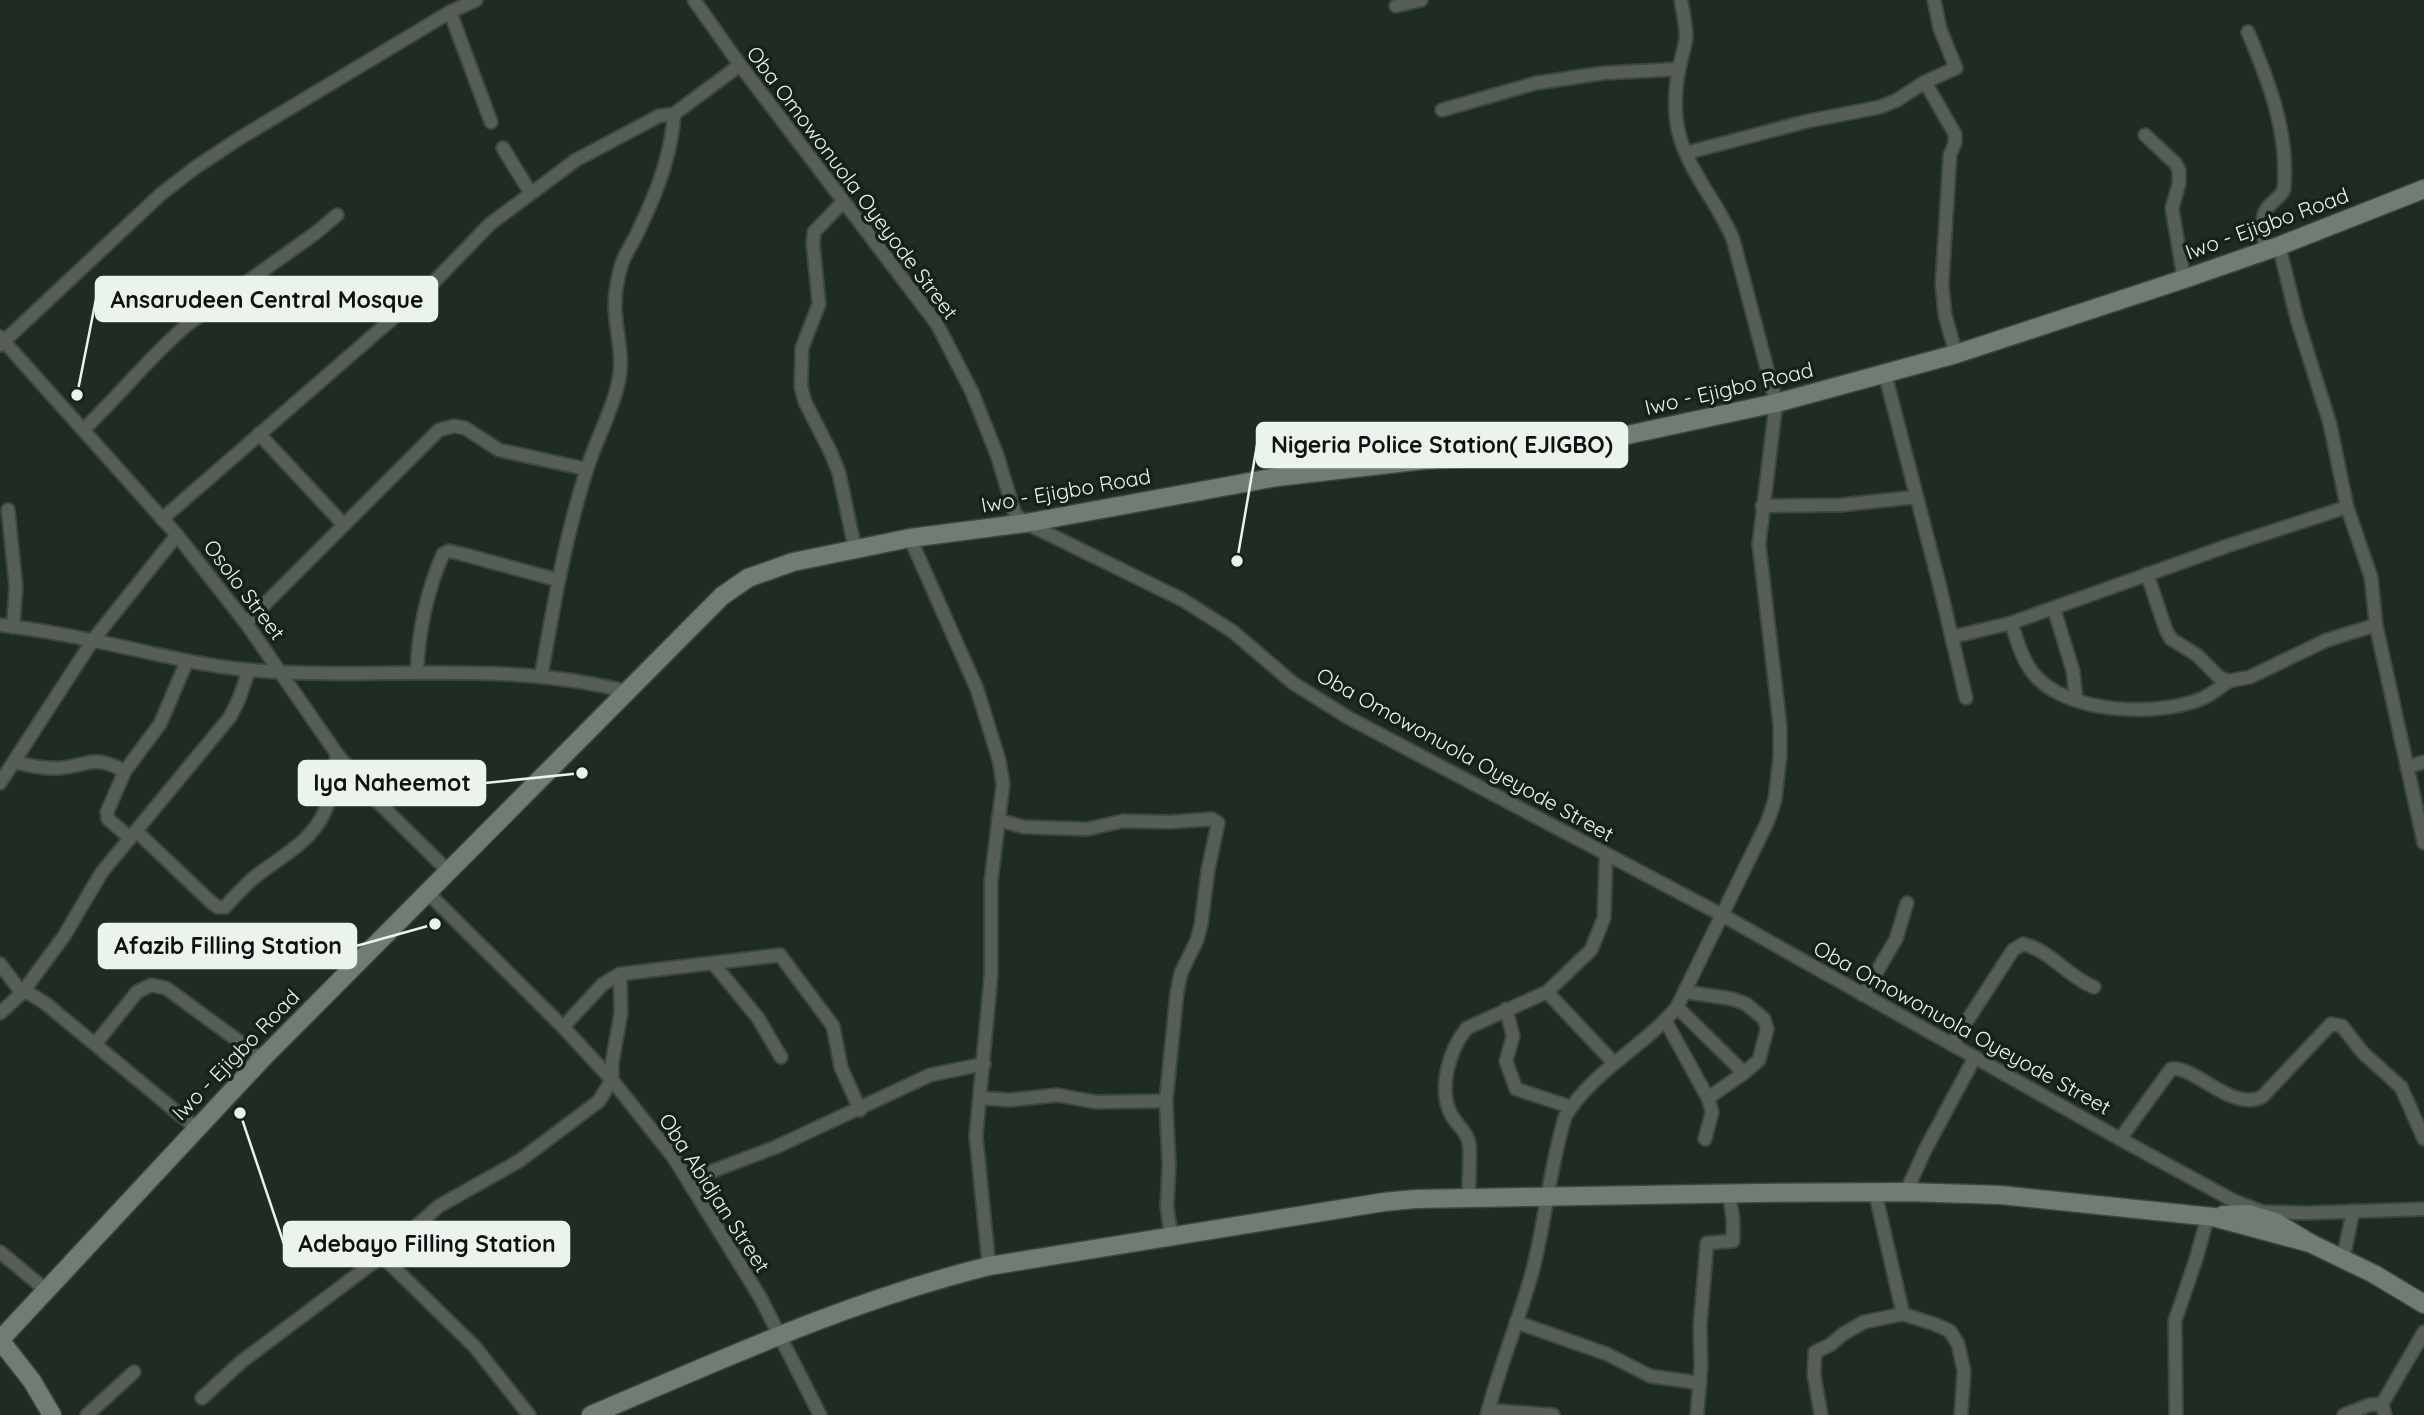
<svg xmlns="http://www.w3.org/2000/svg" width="2424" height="1415" font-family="Quicksand,sans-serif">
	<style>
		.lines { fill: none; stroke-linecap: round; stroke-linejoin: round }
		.street-casing { stroke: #3b483e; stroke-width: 16 }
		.secondary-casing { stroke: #3b483e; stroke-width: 21 }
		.street { stroke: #575e58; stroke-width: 12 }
		.secondary { stroke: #717c74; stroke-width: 18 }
		.labels { text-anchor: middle; stroke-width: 7; stroke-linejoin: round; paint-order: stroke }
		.street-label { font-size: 21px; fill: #ebf3ed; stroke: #152218 }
		.leader { fill: none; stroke: #ebf3ed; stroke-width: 2.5 }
		.callout-dot { fill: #ebf3ed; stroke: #152218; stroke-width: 2.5 }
		.callout { fill: #ebf3ed; stroke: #ebf3ed; stroke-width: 2.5 }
		.callout-label { font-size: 23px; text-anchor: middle; font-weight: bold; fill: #111 }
	</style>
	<rect width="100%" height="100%" fill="#1e2c22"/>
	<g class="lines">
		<g class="street-casing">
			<g id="street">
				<path d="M 694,0 L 740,65 L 937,324 L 972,392 L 997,455 L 1015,514 L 1026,523 L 1183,600 L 1232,631 L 1293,683 L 1349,718 L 1722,915 L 2120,1139 L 2234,1201 L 2260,1211"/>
				<path d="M 1396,6 L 1421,0"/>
				<path d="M 450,12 L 491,122"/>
				<path d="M 2248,32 C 2269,82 2289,133 2284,189 C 2281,197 2275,199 2269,206 C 2258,217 2264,236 2266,250"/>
				<path d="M 1925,82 L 1955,134 L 1955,143 L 1950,155 L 1942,284 L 1945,315 L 1956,354"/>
				<path d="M 1442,110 L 1536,83 L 1604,73 L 1679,69"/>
				<path d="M 2145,135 L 2175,163 L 2179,170 L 2179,184 L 2172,208 L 2184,279"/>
				<path d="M 503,148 L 530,192"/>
				<path d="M 1686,153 L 1808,121 L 1880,107 L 1897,100 L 1925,82 L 1956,68 L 1940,29 L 1934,0"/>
				<path d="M 843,202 L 814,232 L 813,244 L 819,304 L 802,348 L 801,387 L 805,402 L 831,453 L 839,473 L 855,549"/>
				<path d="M 2279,246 L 2297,319 L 2330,424 L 2347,507 L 2371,577 L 2376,625 L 2424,843"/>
				<path d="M 0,337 L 177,535 L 246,623 L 337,754 L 367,791 L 449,872"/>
				<path d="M 0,345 L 161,194 L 196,167 L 240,138 L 450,12 L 476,0"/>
				<path d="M 1885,374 L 1939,583 L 1966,698"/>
				<path d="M 83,430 C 119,396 150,356 188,324 L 317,232 L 337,215"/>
				<path d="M 259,434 L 344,525"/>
				<path d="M 1762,506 L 1840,505 L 1916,497"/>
				<path d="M 8,510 L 16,587 L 13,627"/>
				<path d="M 162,519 L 430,286 L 490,224 L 576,160 L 659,116 L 674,114 L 740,65"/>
				<path d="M 910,538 L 977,689 L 999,760 L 1003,784 L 991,881 L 991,975 L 976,1136 L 989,1266"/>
				<path d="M 2147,574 L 2166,630 L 2171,639 L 2197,655 L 2220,678 L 2229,681 L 2250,677 L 2327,640 L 2376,625"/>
				<path d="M 2054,609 L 2073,671 L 2076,699"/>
				<path d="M 246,623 L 439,430 L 454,426 L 465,428 L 499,450 L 586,469"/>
				<path d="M 2011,623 C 2017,640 2022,659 2033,673 C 2065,714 2156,717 2201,699 C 2211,695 2220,687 2229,681"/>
				<path d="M 0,625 C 32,629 63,634 95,641 C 147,651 198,666 252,670 C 377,681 506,659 628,692"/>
				<path d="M 1952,637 L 2011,623 L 2230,545 L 2347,507"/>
				<path d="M 417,672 C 418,633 427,590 443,554 L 449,551 L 462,554 L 558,580"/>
				<path d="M 541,677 C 553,608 565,537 587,469 C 596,439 613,411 619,379 C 624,354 615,330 615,305 C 615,292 618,276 622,263 C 627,250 636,238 641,225 C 657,192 672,151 674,114"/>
				<path d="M 15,762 C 30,766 45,769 60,768 C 92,765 91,754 125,771"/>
				<path d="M 2407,767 L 2424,762"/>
				<path d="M 0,783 L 93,640 L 177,535"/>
				<path d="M 998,820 L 1024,827 L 1087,829 L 1123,821 L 1170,822 L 1212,819 L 1218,823 L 1208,870 L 1201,925 L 1197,940 L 1181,973 L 1177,992 L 1166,1101 L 1169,1165 L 1167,1206 L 1171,1236"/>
				<path d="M 136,831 L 212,903 L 218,907 L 225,907 C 235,896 245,885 256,876 C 280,857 310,843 324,813 C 333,795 334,774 337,754"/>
				<path d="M 130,838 L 108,819 L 107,812 L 125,771 L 160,724 L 187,661"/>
				<path d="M 428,893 L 563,1027 L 612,1080 L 674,1158 L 760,1297 L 820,1415"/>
				<path d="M 713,963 L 758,1018 L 781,1057"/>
				<path d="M 0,964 L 22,993 L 27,992 L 45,1003 L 196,1128"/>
				<path d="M 1547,992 L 1614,1063"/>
				<path d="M 1686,992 L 1733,999 L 1746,1004 L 1764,1019 L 1767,1029 L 1759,1060 L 1744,1073 L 1708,1098"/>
				<path d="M 1863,995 L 1896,939 L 1907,903"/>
				<path d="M 1677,1007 L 1744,1073"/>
				<path d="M 1506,1009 L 1513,1036 L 1506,1061 L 1516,1089 L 1571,1107"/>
				<path d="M 0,1013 L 22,993 L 64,936 L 102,872 L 230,717 L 239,699 L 249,670"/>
				<path d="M 1666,1022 L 1708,1098 L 1712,1112 L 1705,1139"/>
				<path d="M 563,1027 L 603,984 L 620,974 L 780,955 L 833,1026 L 841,1067 L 860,1110"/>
				<path d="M 96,1043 L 137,992 L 151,985 L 166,988 L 244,1045 L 261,1060"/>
				<path d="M 1952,1044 L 2013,950 L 2023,944 C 2050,950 2068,977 2094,987"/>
				<path d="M 981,1098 L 1010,1100 L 1057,1095 L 1096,1102 L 1166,1101"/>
				<path d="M 2120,1139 L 2171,1069 C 2196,1066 2232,1112 2262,1097 L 2331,1024 L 2342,1026 L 2362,1052 L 2401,1087 L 2424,1139"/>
				<path d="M 692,1187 L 710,1172 L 776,1147 L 930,1075 L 984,1064"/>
				<path d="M 1875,1192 L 1903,1314"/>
				<path d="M 1906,1192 L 1925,1150 L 1975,1057"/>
				<path d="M 1469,1199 C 1468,1181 1471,1161 1469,1143 C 1467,1132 1457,1125 1452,1116 C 1437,1090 1449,1050 1467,1028 L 1547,992 L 1591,950 L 1604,918 L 1606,854"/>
				<path d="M 2260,1217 L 2262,1212 L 2307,1213 L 2424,1209"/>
				<path d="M 0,1252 L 46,1290"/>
				<path d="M 382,1256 L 475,1347 L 529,1415"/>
				<path d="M 2343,1259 L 2353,1211"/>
				<path d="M 1516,1322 L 1607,1354 L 1650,1376 L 1700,1383"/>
				<path d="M 202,1398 L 241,1362 L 382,1256 L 439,1206 L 519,1161 L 599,1101 L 612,1080 L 612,1063 L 621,1013 L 620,974"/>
				<path d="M 1488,1410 L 1553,1415"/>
				<path d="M 87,1415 L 134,1372"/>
				<path d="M 1487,1415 C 1500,1364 1521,1316 1534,1265 C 1546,1216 1550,1166 1565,1117 C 1592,1071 1644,1047 1677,1007 L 1767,823 L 1775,800 L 1780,756 L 1780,726 L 1759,544 L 1776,403 L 1733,239 C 1716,198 1680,163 1676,117 C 1675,103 1676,83 1679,69 C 1681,58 1685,48 1686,37 C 1686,24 1683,13 1681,0"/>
				<path d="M 1697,1415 L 1701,1366 L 1700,1326 L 1707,1243 L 1733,1241 L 1733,1219 L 1729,1194"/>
				<path d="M 1821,1415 L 1814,1375 L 1815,1352 L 1830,1345 L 1843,1334 L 1864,1322 L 1903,1314 L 1934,1324 L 1950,1331 L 1958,1344 L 1964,1371 L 1961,1415"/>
				<path d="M 2176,1415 L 2175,1321 L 2196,1259 L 2208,1216"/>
				<path d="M 2344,1415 L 2369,1405 L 2382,1404"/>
				<path d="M 2385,1415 L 2382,1404 L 2424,1332"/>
			</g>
		</g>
		<g class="secondary-casing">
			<g id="secondary">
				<path d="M 2223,1215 L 2248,1214 L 2275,1222 L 2310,1243 L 2374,1274 L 2424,1304"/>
				<path d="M 0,1340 L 261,1060 L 722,596 L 748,578 L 793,562 L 910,538 L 1026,523 L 1277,477 L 1424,460 L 1456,458 L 1618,437 L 1776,403 L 1956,354 L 2184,279 L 2279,246 L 2424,189"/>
				<path d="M 0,1340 L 32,1381 L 52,1415"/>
				<path d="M 591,1415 C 721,1360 851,1300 989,1266 L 1384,1202 L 1415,1199 L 1758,1193 L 1906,1192 L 2001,1195 L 2213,1217 L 2310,1243"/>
			</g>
		</g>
		<use href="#street" class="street"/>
		<use href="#secondary" class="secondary"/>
	</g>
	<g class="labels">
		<g class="street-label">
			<text transform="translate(852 183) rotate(53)" y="7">Oba Omowonuola Oyeyode Street</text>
			<text transform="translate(2267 224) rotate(-20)" y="7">Iwo - Ejigbo Road</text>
			<text transform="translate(1729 389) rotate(-13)" y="7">Iwo - Ejigbo Road</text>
			<text transform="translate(1066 491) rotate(-10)" y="7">Iwo - Ejigbo Road</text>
			<text transform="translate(244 590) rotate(53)" y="7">Osolo Street</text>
			<text transform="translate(1465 755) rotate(29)" y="7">Oba Omowonuola Oyeyode Street</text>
			<text transform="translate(1962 1028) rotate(29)" y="7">Oba Omowonuola Oyeyode Street</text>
			<text transform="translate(236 1055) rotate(-46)" y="7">Iwo - Ejigbo Road</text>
			<text transform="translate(714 1193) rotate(57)" y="7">Oba Abidjan Street</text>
		</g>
	</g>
	<path class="leader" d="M77 395L96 299M1237 561L1257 445M582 773L485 783M435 924L356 946M240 1113L284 1244"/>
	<g class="callout-dot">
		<circle cx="77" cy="395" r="7"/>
		<circle cx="1237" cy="561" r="7"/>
		<circle cx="582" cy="773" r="7"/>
		<circle cx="435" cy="924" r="7"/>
		<circle cx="240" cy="1113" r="7"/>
	</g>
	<g class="callout">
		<rect x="96" y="277" width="341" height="44" rx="7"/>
		<rect x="1257" y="423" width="370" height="44" rx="7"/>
		<rect x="299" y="761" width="186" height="44" rx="7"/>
		<rect x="99" y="924" width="257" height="44" rx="7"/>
		<rect x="284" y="1222" width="285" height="44" rx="7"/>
	</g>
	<g class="callout-label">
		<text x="267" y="308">Ansarudeen Central Mosque</text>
		<text x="1442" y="453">Nigeria Police Station( EJIGBO)</text>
		<text x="392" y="791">Iya Naheemot</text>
		<text x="228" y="954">Afazib Filling Station</text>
		<text x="427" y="1252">Adebayo Filling Station</text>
	</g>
</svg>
